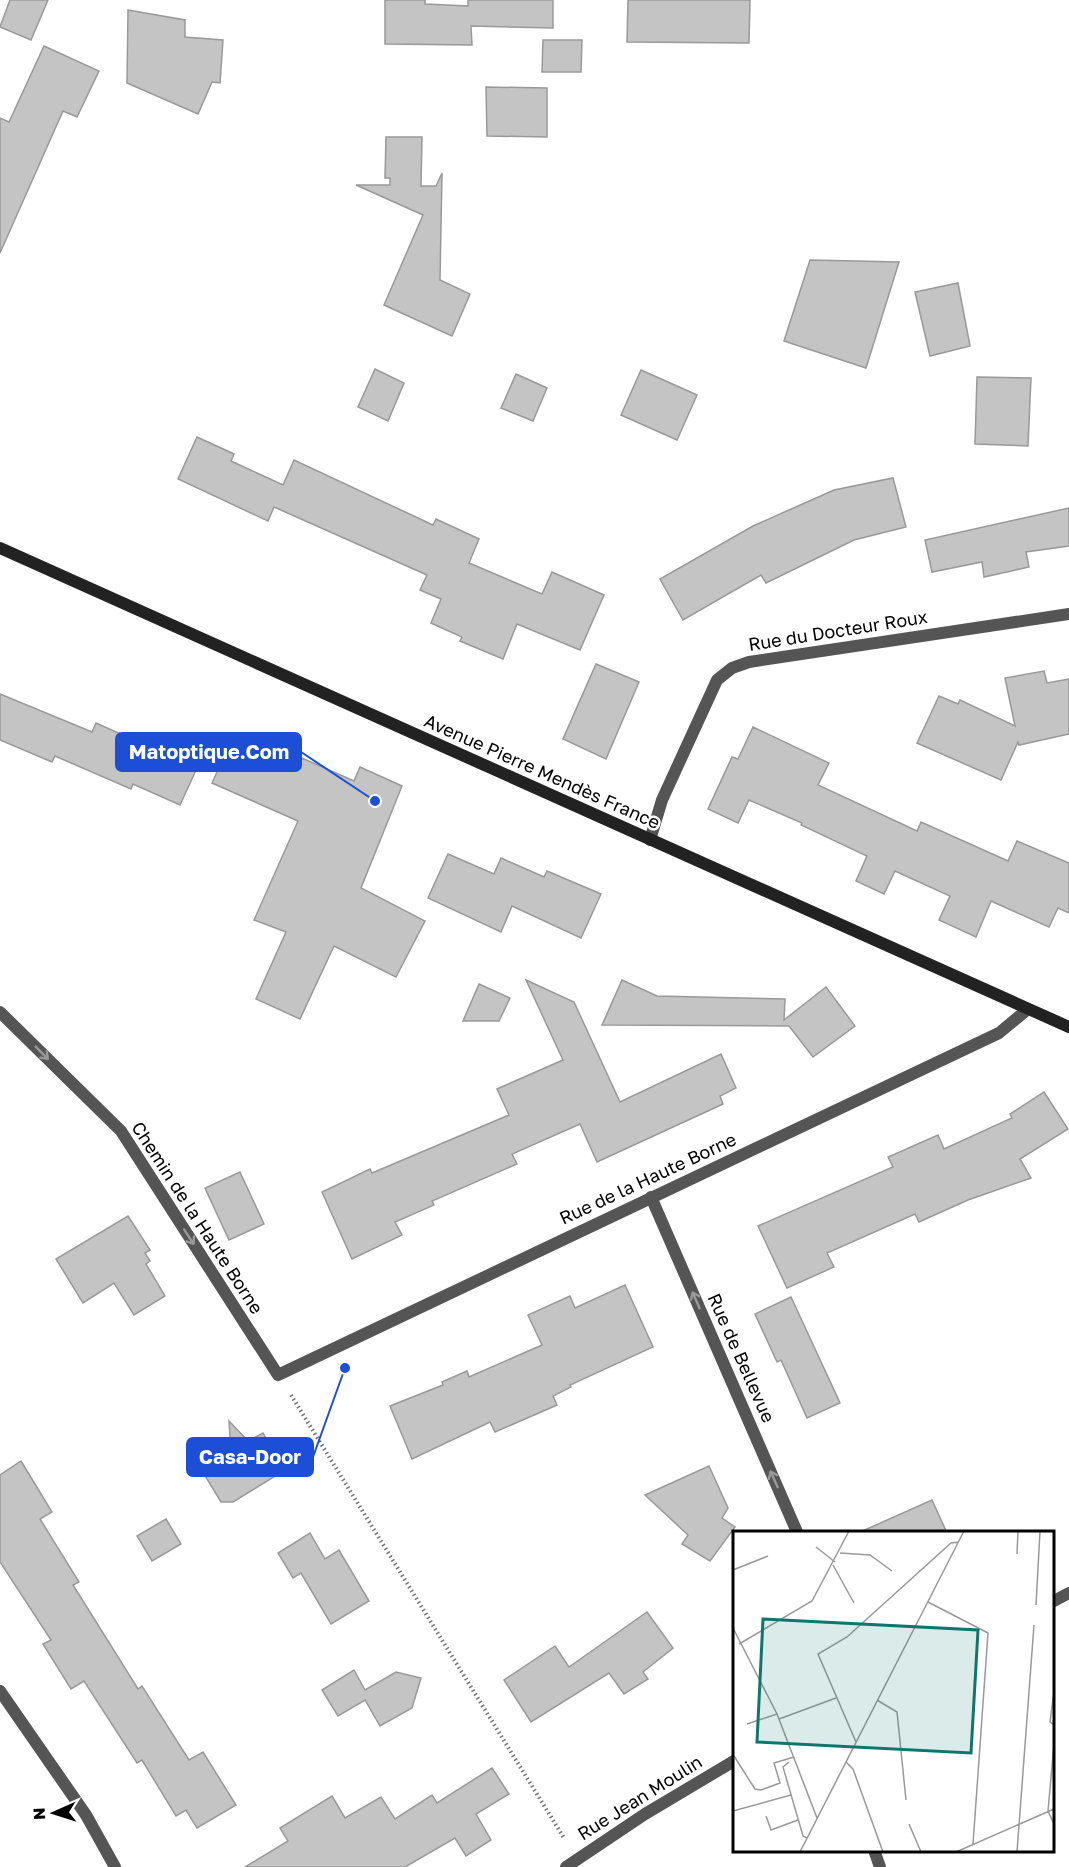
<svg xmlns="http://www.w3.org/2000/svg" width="1069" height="1867" font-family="'Golos Text',sans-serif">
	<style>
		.building { fill: #c4c4c4; stroke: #999; stroke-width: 1.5 }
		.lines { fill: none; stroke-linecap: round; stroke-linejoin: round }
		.path { stroke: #777; stroke-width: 4; stroke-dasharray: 1.5 3; stroke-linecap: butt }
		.service { stroke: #555; stroke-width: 12 }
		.minor { stroke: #555; stroke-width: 12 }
		.secondary { stroke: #222; stroke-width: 12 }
		.oneway { stroke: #999 }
		.labels { text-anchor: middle; stroke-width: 5; stroke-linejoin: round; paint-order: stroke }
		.street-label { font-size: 18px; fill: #000; stroke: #fff }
		.inset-road { fill: none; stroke: #999; stroke-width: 1.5 }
		.view { fill: #0f766e; fill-opacity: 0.15; stroke: #0f766e; stroke-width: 3 }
		.inset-edge { fill: none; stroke: #000; stroke-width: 3 }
		.leader { fill: none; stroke: #1d4ed8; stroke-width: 2 }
		.callout-dot { fill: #1d4ed8; stroke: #fff; stroke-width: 2 }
		.callout { fill: #1d4ed8; stroke: #1d4ed8; stroke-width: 2 }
		.callout-label { font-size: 20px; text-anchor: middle; font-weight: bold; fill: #fff }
	</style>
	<rect width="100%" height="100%" fill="#fff"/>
	<g class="building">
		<path d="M 10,0 L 48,0 L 31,40 L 0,27 Z"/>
		<path d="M 385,0 L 425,0 L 425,4 L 468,6 L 468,0 L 553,0 L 553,28 L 471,26 L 472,45 L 385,44 Z"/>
		<path d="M 628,0 L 750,0 L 749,43 L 627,42 Z"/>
		<path d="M 128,10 L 185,20 L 185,37 L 223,40 L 220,83 L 212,82 L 198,114 L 127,83 Z"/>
		<path d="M 543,40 L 582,40 L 581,72 L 542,72 Z"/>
		<path d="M 44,46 L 99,71 L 77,117 L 63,111 L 0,253 L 0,118 L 9,122 Z"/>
		<path d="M 486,87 L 547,88 L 547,137 L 487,136 Z"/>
		<path d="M 386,137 L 422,137 L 421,186 L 436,186 L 442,173 L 440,280 L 470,294 L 452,336 L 384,305 L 423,215 L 356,185 L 390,185 L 390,178 L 385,178 Z"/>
		<path d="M 810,260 L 899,262 L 866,368 L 784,341 Z"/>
		<path d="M 958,283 L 970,346 L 930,356 L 915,292 Z"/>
		<path d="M 375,369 L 404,383 L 388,421 L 358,407 Z"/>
		<path d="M 641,370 L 697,395 L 677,440 L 621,415 Z"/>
		<path d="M 516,374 L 547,388 L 533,421 L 501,408 Z"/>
		<path d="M 977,377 L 1031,378 L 1028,446 L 975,444 Z"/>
		<path d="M 197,437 L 234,454 L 231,461 L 283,485 L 294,460 L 433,525 L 436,519 L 479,539 L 469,563 L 542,594 L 552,572 L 604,595 L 580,650 L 517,624 L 503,659 L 460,641 L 462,637 L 431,623 L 441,599 L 420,590 L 427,575 L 274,507 L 268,521 L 178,479 Z"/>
		<path d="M 893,478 L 906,527 L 854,540 L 766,583 L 761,575 L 683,620 L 660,579 L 753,526 L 834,490 Z"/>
		<path d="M 1069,508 L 1069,546 L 1026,552 L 1029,567 L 984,577 L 982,562 L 932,572 L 925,540 Z"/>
		<path d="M 596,664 L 639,682 L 606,759 L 563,739 Z"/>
		<path d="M 1044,671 L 1047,683 L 1069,679 L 1069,734 L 1019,745 L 1018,742 L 1001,780 L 917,743 L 939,696 L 958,704 L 960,700 L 1015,726 L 1005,678 Z"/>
		<path d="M 0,694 L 92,732 L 96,723 L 197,768 L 180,805 L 133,784 L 131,789 L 55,756 L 52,762 L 0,740 Z"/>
		<path d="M 753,727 L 829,763 L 818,785 L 917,831 L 921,822 L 1008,861 L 1017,841 L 1069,863 L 1069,913 L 1058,908 L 1049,927 L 991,901 L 976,937 L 939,920 L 950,896 L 895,871 L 884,894 L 856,881 L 867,856 L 801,825 L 802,823 L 749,800 L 738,823 L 708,809 L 732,757 L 738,759 Z"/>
		<path d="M 233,737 L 298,768 L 302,758 L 354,781 L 360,767 L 402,786 L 361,888 L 425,921 L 396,977 L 334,946 L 300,1019 L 256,999 L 286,932 L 254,920 L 298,821 L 212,783 Z"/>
		<path d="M 448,854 L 494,874 L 501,858 L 544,877 L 547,871 L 601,894 L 581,938 L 512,906 L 501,932 L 428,898 Z"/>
		<path d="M 526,980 L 574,1002 L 620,1102 L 721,1054 L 736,1088 L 720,1096 L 723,1104 L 597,1162 L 580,1124 L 512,1154 L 517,1164 L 432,1201 L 434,1205 L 395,1222 L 402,1235 L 352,1259 L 322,1192 L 370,1169 L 372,1173 L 509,1115 L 497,1089 L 563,1060 Z"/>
		<path d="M 622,980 L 657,996 L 785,999 L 784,1020 L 826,987 L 855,1026 L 813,1057 L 789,1026 L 602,1025 Z"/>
		<path d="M 479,984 L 510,998 L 499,1021 L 463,1021 Z"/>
		<path d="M 1044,1092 L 1068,1129 L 1020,1159 L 1031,1178 L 968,1200 L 919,1222 L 915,1214 L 827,1253 L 834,1267 L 787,1288 L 758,1226 L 893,1167 L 888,1157 L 938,1135 L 944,1149 L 1012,1118 L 1010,1114 Z"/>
		<path d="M 240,1172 L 264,1224 L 229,1240 L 205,1188 Z"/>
		<path d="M 128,1216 L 150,1250 L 145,1253 L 150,1261 L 146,1264 L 165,1296 L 134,1315 L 114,1283 L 83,1303 L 56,1259 Z"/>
		<path d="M 625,1285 L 653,1347 L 570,1385 L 571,1387 L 553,1396 L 557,1405 L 495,1432 L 490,1422 L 412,1459 L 390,1406 L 443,1385 L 442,1382 L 467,1371 L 469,1377 L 542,1345 L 528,1315 L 570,1296 L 575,1308 Z"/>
		<path d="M 791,1297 L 840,1403 L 807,1418 L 781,1360 L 777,1362 L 755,1314 Z"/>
		<path d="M 229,1421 L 248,1441 L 263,1433 L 285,1470 L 233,1502 L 221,1502 L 204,1474 L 219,1465 L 217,1461 L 231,1452 Z"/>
		<path d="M 21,1461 L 52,1512 L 40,1519 L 79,1582 L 73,1585 L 138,1689 L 142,1686 L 189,1760 L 203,1752 L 236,1805 L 197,1828 L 186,1810 L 176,1816 L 142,1760 L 137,1763 L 84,1681 L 71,1689 L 43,1644 L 51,1640 L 0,1562 L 0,1475 Z"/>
		<path d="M 709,1466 L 728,1508 L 722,1518 L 735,1527 L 710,1561 L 682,1544 L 688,1535 L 645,1495 Z"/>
		<path d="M 932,1500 L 947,1533 L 858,1533 Z"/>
		<path d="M 166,1519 L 181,1544 L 152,1561 L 137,1536 Z"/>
		<path d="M 310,1533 L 325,1559 L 339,1550 L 369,1601 L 331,1624 L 301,1573 L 293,1578 L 278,1553 Z"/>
		<path d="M 647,1612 L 673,1648 L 643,1672 L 648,1679 L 624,1694 L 609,1673 L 531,1722 L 504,1680 L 555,1646 L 569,1667 Z"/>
		<path d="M 354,1670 L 365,1690 L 396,1672 L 421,1678 L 412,1708 L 380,1726 L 365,1700 L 338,1716 L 322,1690 Z"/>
		<path d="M 492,1768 L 509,1794 L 476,1814 L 491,1840 L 466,1856 L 455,1838 L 405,1867 L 245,1867 L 288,1841 L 280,1828 L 332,1796 L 345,1818 L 381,1797 L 395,1819 L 432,1795 L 437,1803 Z"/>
	</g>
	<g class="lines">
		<path class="path" d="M 291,1395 L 564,1838"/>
		<path class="service" d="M 874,1850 L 880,1867"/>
		<g class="minor">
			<path d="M 650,840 L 662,800 L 717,680 L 732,668 L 749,662 L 1069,614"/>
			<path d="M 0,1012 L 121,1131 L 278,1375 L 999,1033 L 1028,1009"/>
			<path d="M 651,1197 L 797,1532"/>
			<path d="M 1052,1602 L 1069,1593"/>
			<path d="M 0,1691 L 86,1815 L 115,1867"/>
			<path d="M 566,1867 L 645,1814 L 734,1761"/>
		</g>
		<path class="secondary" d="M 0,548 L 1069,1027"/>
	</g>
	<defs><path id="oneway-shaft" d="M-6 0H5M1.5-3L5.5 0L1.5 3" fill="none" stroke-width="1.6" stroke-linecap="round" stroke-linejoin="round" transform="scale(1.5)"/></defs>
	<g class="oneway">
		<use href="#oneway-shaft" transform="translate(42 1053) rotate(45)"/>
		<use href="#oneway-shaft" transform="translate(189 1237) rotate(57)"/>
		<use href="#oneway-shaft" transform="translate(696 1300) rotate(-114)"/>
		<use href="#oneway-shaft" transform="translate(774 1479) rotate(-114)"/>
	</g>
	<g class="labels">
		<g class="street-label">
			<text transform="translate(838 631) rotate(-9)" y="6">Rue du Docteur Roux</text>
			<text transform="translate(542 772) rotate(24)" y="6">Avenue Pierre Mendès France</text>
			<text transform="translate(648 1179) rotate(-25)" y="6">Rue de la Haute Borne</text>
			<text transform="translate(197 1218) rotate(57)" y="6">Chemin de la Haute Borne</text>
			<text transform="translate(741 1358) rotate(66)" y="6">Rue de Bellevue</text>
			<text transform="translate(640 1798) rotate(-32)" y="6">Rue Jean Moulin</text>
		</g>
	</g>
	<g transform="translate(733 1531)">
		<rect width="321" height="321" fill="#fff"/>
		<path class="inset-road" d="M 83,16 L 102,31M 107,22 L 137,24 L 159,40M 284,23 L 285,0M 100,34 L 121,72M 0,39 L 35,25M 195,71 L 255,102 L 240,313M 303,74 L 307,0M 0,97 L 44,183 L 84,287M 6,113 L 79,70 L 116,0M 321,161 L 317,191 L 321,194M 144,169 L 164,181 L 173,269M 46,188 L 103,167M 14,193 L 44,183M 123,211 L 85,123 L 114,106 L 218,12 L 226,11M 321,213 L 315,280 L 321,293M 1,225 L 22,258 L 28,259 L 47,252 L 41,232 L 61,226M 56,231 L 50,236 L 70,305 L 74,307M 113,231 L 120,238 L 150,321M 0,280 L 58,264M 33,285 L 38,299 L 65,289M 176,293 L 188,321M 67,321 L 231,0M 223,321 L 321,278M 284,321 L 301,94"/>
		<path class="view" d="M 30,88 L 245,99 L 238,222 L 24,211 Z"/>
		<rect width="321" height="321" class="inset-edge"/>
	</g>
	<path class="leader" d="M375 801L301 752M345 1368L313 1457"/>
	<g class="callout-dot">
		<circle cx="375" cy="801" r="6"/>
		<circle cx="345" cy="1368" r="6"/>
	</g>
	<g class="callout">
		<rect x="116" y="733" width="185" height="38" rx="6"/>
		<rect x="187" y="1438" width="126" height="38" rx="6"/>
	</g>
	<g class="callout-label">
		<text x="209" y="759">Matoptique.Com</text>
		<text x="250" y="1464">Casa-Door</text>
	</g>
	<g transform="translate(54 1813) rotate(267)" stroke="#ffffff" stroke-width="4.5" paint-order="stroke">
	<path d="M0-4.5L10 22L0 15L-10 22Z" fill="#000000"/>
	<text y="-9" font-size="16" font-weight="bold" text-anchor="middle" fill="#000000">N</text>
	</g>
</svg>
